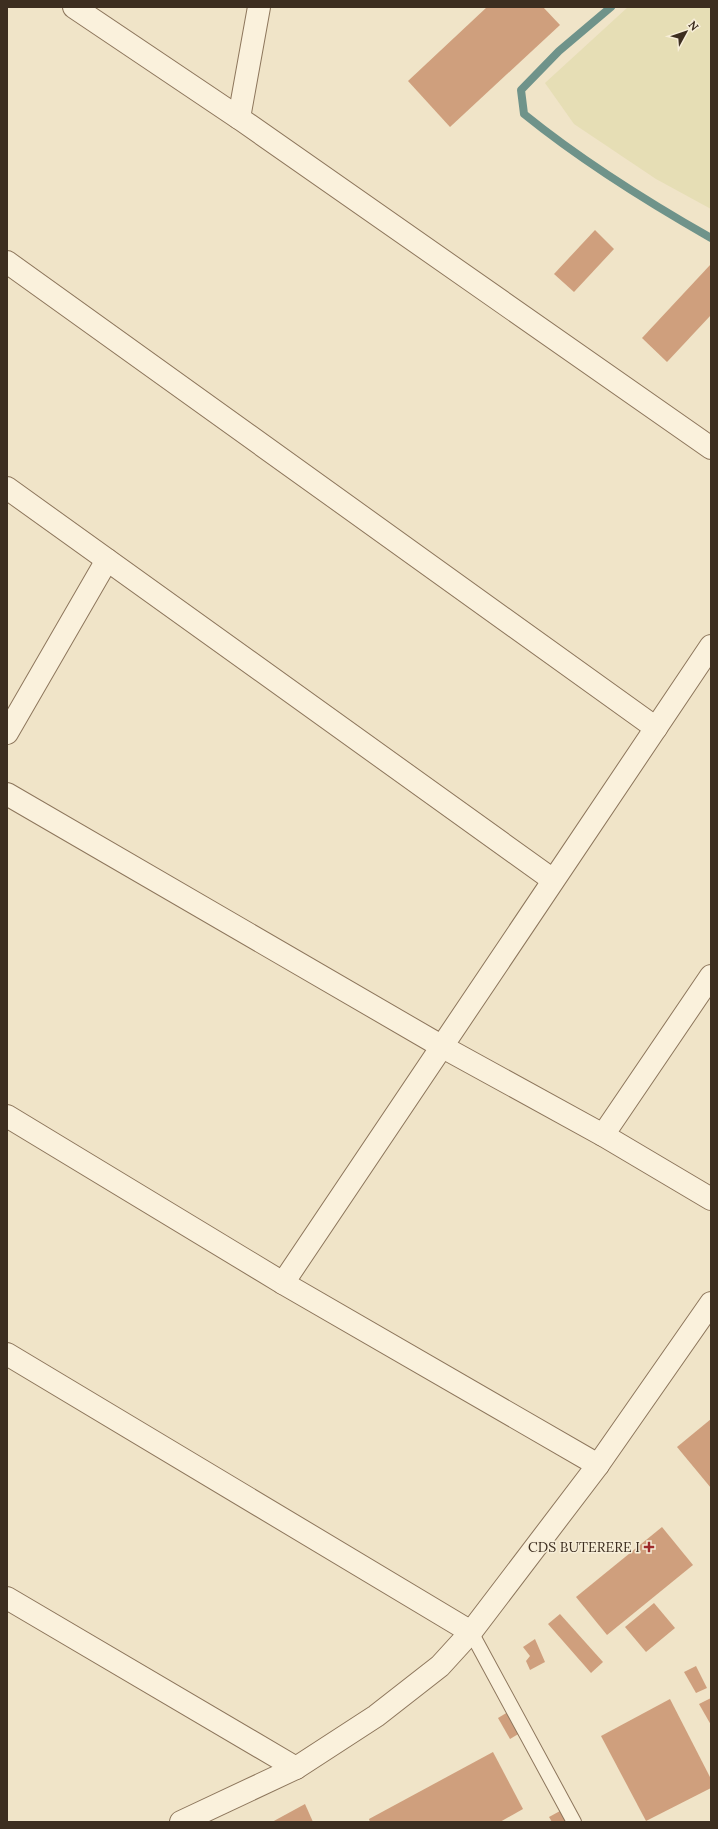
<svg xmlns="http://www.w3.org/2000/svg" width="718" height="1829" font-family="Lora,serif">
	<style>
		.farmland { fill: #e6deb5 }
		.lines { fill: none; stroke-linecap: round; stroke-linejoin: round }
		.stream { stroke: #6f938a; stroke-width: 8 }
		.building { fill: #cf9f7d }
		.service-casing { stroke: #8d765c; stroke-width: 16 }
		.minor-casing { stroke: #8d765c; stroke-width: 24 }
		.service { stroke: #faf1dc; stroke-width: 14 }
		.minor { stroke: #faf1dc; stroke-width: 22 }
		.poi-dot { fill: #9e2a2b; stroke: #f7eed8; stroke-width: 1.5 }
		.labels { text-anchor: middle; stroke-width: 3; stroke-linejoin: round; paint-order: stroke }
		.poi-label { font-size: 14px; fill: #3d2e20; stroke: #f7eed8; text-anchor: end }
	</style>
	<rect width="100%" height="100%" fill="#f0e4c8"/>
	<path class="farmland" d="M 628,7 L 711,7 L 711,209 L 656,179 L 574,124 L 545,83 Z"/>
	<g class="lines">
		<path class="stream" d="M 611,7 L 559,51 L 521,90 L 524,114 C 582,161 646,201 711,238"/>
	</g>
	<g class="building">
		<path d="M 487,7 L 543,7 L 560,25 L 450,127 L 408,81 Z"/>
		<path d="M 595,230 L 614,249 L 574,292 L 554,274 Z"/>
		<path d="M 711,264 L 711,315 L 667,362 L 642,338 Z"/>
		<path d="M 711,1419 L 711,1488 L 677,1447 Z"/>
		<path d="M 662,1527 L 693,1565 L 607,1635 L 576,1597 Z"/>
		<path d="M 654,1603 L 675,1628 L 646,1652 L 625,1627 Z"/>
		<path d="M 560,1614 L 603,1662 L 591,1673 L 548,1624 Z"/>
		<path d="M 535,1639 L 545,1662 L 530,1670 L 526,1661 L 530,1656 L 523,1647 Z"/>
		<path d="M 696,1666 L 707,1688 L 696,1693 L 684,1672 Z"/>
		<path d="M 711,1698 L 711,1725 L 699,1704 Z"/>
		<path d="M 670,1699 L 711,1779 L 711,1788 L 646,1821 L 601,1736 Z"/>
		<path d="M 508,1712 L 520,1733 L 510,1739 L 498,1718 Z"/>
		<path d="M 493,1752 L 523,1809 L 500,1822 L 370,1822 L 369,1819 Z"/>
		<path d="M 305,1804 L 313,1822 L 272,1822 Z"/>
		<path d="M 560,1811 L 567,1822 L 552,1822 L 549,1817 Z"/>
	</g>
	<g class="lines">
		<g class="service-casing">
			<path id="service" d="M 471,1632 L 574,1822"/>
		</g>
		<g class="minor-casing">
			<g id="minor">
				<path d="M 74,7 L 239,118"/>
				<path d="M 259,7 L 239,118 L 711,448"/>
				<path d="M 7,262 L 656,728"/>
				<path d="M 7,488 L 553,880"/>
				<path d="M 7,733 L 107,560"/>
				<path d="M 7,794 L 441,1046 L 603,1135 L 711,1199"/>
				<path d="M 7,1116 L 283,1283 L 598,1465"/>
				<path d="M 603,1135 L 711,976"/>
				<path d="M 283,1283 L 711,646"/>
				<path d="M 7,1354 L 471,1632"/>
				<path d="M 7,1598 L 296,1768"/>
				<path d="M 181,1822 L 296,1768 L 376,1716 L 440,1666 L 471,1632 L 598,1465 L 711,1303"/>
			</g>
		</g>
		<use href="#service" class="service"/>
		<use href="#minor" class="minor"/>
	</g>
	<path class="poi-dot" d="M647 1541h4v4h4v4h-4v4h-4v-4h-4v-4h4z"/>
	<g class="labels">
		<g class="poi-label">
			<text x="640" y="1552">CDS BUTERERE I</text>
		</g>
	</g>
	<rect width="718" height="1829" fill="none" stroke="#3d2e20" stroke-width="16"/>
	<g transform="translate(686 32) rotate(50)" stroke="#f7eed8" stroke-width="3" paint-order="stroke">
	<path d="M0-3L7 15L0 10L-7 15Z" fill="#3d2e20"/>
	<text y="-6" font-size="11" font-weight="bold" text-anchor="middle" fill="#3d2e20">N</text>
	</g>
</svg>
